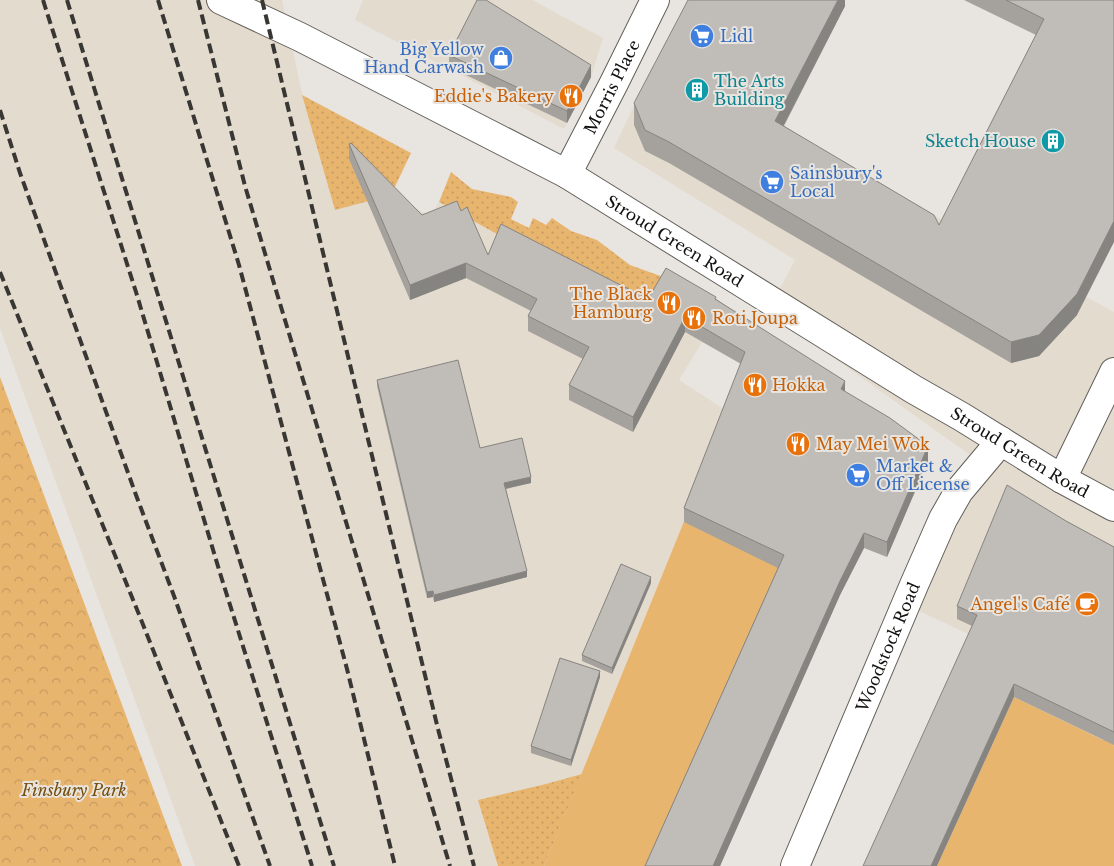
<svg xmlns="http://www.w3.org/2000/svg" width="1114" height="866" font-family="'Libre Baskerville',serif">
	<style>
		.built { fill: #e4dbcf }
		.grass { fill: url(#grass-dots) }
		.park { fill: url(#park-crowns) }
		.garden { fill: #e8b56f }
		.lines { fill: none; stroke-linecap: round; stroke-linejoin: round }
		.street-casing { stroke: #625f5a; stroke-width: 30 }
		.secondary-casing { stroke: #625f5a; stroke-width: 30 }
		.primary-casing { stroke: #625f5a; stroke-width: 30 }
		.street { stroke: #fff; stroke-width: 28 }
		.secondary { stroke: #fff; stroke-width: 28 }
		.primary { stroke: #fff; stroke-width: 28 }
		.rail { stroke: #393734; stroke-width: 4; stroke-dasharray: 10 5; stroke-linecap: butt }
		.wall { fill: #a5a29d }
		.shaded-wall { fill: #868480 }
		.building { fill: #c0bcb7; stroke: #868480 }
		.labels { text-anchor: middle; stroke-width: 4; stroke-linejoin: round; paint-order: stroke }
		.shop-label { font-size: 16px; fill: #366cbe; stroke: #e8e4df; text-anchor: start }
		.culture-label { font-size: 16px; fill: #0d838f; stroke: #e8e4df; text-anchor: start }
		.street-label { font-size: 16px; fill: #12110f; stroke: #e8e4df }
		.food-label { font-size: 16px; fill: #c56008; stroke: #e8e4df; text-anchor: end }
		.park-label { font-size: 16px; font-style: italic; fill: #754e0b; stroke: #e8e4df }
	</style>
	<defs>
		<pattern id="grass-dots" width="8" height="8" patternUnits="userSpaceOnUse" patternTransform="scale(1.25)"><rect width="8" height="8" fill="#e8b56f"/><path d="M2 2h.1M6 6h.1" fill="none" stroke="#c69b5f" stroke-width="1.8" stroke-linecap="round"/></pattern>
		<pattern id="park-crowns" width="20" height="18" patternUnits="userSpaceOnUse" patternTransform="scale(1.25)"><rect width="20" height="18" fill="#e8b56f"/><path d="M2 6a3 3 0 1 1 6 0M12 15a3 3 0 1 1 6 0" fill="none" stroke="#c69b5f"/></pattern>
	</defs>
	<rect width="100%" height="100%" fill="#e8e4df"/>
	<g class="built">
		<path d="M 0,0 L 282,0 L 305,107 L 391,195 L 430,216 L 439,202 L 560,269 L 649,311 L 702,342 L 679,380 L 727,411 L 684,522 L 544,866 L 195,866 L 0,328 Z"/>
		<path d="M 363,0 L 532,0 L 603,38 L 591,77 L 564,129 L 355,20 Z"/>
		<path d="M 653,65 L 1114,312 L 1114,703 L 913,608 L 973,457 L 768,311 L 795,260 L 614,148 Z"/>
	</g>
	<g class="grass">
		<path d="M 302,95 L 411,153 L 391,195 L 335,210 Z"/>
		<path d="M 451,172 L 472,189 L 511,197 L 518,202 L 511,219 L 529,228 L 533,218 L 546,225 L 552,218 L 571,231 L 597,240 L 630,265 L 666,278 L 649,311 L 560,269 L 439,202 Z"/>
		<path d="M 582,774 L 544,866 L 498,866 L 478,800 L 546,784 Z"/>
	</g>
	<path class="park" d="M 0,377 L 182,866 L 0,866 Z"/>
	<g class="garden">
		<path d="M 711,455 L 793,575 L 652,866 L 544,866 Z"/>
		<path d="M 1014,697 L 1103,740 L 1114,719 L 1114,866 L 937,866 Z"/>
	</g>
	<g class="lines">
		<g class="street-casing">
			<g id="street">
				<path id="s1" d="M 567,174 L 614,83 L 655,0"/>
				<path d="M 1062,479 L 1114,372"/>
			</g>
		</g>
		<g class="secondary-casing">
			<g id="secondary">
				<path id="s2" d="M 795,866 L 914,585 L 943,519 L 959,491 L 1001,441"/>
			</g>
		</g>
		<g class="primary-casing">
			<g id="primary">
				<path id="s3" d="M 221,0 L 300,37 L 567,174 L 913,389 L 962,417 L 1062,479 L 1114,507"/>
			</g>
		</g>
		<use href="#street" class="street"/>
		<use href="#secondary" class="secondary"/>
		<use href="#primary" class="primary"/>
		<g class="rail">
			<path d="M 43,0 L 136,292 L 220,573 L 312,866"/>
			<path d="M 67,0 L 334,866"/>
			<path d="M 158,0 L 239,265 L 347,669 L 395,866"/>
			<path d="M 198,0 L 245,186 L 275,287 L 450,866"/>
			<path d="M 262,0 L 438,729 L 474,866"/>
			<path d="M 0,110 L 20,173 L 136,495 L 174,596 L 270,866"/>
			<path d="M 0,272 L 138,612 L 239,866"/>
		</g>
	</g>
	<g class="wall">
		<path d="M 845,0 L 845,6 L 784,126 L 939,225 L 1036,35 L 964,0 L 1114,0 L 1077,315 L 1039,356 L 1011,363 L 669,163 L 645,151 L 634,125 L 634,103 Z"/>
		<path d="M 449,55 L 591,77 L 567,123 L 449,67 Z"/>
		<path d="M 349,144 L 422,215 L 461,211 L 488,255 L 648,299 L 716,299 L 845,392 L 928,461 L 887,557 L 864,548 L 840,595 L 720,866 L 645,866 L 778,568 L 684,522 L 684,508 L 741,364 L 685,332 L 633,432 L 569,400 L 569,385 L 583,359 L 528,331 L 528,316 L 531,311 L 466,278 L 410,300 L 349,159 Z"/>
		<path d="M 377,380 L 531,483 L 506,489 L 527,577 L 434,602 L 433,597 L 427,598 L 377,386 Z"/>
		<path d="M 1066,521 L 1114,547 L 1114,745 L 1014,697 L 972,626 L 957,619 L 957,606 Z"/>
		<path d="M 651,583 L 612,674 L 582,661 L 582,655 Z"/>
		<path d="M 600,677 L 571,766 L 531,753 L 531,746 Z"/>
	</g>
	<g class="shaded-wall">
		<path d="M 838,0 L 845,0 L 845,6 L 775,142 L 775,121 Z"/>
		<path d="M 591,65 L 591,77 L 567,123 L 567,111 Z"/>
		<path d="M 1114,221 L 1114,242 L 1077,315 L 1039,356 L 1011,363 L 1011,342 Z"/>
		<path d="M 466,263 L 466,278 L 410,300 L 410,285 Z"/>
		<path d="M 685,317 L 685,332 L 633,432 L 633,417 Z"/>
		<path d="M 845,381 L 845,396 L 841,389 Z"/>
		<path d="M 928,446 L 928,461 L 887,557 L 887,542 Z"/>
		<path d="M 531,477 L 531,483 L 504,489 L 504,483 Z"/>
		<path d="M 864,533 L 864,548 L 840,595 L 720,866 L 713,866 L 840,581 Z"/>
		<path d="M 527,571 L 527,577 L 434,602 L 434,595 Z"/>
		<path d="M 651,577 L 651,583 L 612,674 L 612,668 Z"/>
		<path d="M 433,591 L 433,597 L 427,598 L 427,592 Z"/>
		<path d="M 600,671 L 600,677 L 571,766 L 571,760 Z"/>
		<path d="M 1014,684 L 1014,697 L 937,866 L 931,866 Z"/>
	</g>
	<g class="building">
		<path d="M 477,0 L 486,0 L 591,65 L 567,111 L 449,55 Z"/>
		<path d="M 688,0 L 838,0 L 775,121 L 934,215 L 939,225 L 1044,19 L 1006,0 L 1114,0 L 1114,221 L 1077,294 L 1039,335 L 1011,342 L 669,142 L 645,130 L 634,103 Z"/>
		<path d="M 351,143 L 422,215 L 457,201 L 461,211 L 467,207 L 488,255 L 501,224 L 648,299 L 666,268 L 716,297 L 715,299 L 845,381 L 841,389 L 890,418 L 928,446 L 887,542 L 864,533 L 840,581 L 713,866 L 645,866 L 784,555 L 684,508 L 745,352 L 685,317 L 633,417 L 569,385 L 589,347 L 528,316 L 537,299 L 466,263 L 410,285 L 349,144 Z"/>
		<path d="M 458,360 L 480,448 L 522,438 L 531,477 L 504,483 L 527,571 L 434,595 L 433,591 L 427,592 L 377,380 Z"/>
		<path d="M 1007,485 L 1066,521 L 1114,547 L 1114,732 L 1014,684 L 931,866 L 863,866 L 977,615 L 957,606 Z"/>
		<path d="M 621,564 L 651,577 L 612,668 L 582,655 Z"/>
		<path d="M 560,658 L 600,671 L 571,760 L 531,746 Z"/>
	</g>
	<defs>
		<g id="supermarket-disc" transform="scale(1.25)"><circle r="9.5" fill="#3f7fe0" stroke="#e8e4df"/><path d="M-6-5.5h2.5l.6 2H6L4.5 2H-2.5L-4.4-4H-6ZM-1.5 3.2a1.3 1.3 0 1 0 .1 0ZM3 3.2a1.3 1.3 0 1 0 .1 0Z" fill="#fff"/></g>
		<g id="shop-disc" transform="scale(1.25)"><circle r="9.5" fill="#3f7fe0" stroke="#e8e4df"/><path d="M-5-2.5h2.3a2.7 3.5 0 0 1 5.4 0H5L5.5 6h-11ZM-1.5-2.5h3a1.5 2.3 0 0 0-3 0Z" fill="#fff"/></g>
		<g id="building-disc" transform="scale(1.25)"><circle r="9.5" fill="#0f9aa8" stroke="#e8e4df"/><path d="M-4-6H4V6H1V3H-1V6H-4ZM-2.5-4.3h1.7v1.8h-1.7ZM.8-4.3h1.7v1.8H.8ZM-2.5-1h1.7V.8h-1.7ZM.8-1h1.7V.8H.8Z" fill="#fff"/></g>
		<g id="restaurant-disc" transform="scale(1.25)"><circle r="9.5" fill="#e8710a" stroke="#e8e4df"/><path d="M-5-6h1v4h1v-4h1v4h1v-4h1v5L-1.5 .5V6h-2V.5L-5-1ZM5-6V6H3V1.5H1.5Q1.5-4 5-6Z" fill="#fff"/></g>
		<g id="cafe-disc" transform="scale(1.25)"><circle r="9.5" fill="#e8710a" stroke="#e8e4df"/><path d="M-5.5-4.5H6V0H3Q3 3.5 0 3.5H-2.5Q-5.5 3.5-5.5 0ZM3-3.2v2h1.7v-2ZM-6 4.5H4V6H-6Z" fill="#fff"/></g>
	</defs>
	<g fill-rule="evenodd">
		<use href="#supermarket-disc" x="702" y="36"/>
		<use href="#shop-disc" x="501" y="58"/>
		<use href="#building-disc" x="697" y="90"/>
		<use href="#restaurant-disc" x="571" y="96"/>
		<use href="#building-disc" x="1053" y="141"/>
		<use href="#supermarket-disc" x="772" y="182"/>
		<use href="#restaurant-disc" x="669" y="303"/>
		<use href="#restaurant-disc" x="694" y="318"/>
		<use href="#restaurant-disc" x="755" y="385"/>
		<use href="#restaurant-disc" x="798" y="444"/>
		<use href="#supermarket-disc" x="858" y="475"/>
		<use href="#cafe-disc" x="1087" y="604"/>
	</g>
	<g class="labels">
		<g class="shop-label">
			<text x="720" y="42">Lidl</text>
			<text x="484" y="55" text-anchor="end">Big Yellow<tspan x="484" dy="18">Hand Carwash</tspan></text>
			<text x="790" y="179">Sainsbury's<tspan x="790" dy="18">Local</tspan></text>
			<text x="876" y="472">Market &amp;<tspan x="876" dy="18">Off License</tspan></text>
		</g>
		<g class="culture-label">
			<text x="714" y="87">The Arts<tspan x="714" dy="18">Building</tspan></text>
			<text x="1036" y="147" text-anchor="end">Sketch House</text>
		</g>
		<g class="street-label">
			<text dy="6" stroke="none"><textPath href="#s1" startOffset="98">Morris Place</textPath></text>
			<text dy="6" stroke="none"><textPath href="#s3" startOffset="514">Stroud Green Road</textPath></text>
			<text dy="6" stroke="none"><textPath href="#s3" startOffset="919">Stroud Green Road</textPath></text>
			<text dy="6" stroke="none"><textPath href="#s2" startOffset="238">Woodstock Road</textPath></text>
		</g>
		<g class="food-label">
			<text x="554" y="102">Eddie's Bakery</text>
			<text x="652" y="300">The Black<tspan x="652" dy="18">Hamburg</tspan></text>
			<text x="712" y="324" text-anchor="start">Roti Joupa</text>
			<text x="772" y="391" text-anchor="start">Hokka</text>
			<text x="816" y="450" text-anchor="start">May Mei Wok</text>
			<text x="1070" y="610">Angel's Café</text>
		</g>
		<g class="park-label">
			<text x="74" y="796">Finsbury Park</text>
		</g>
	</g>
</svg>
